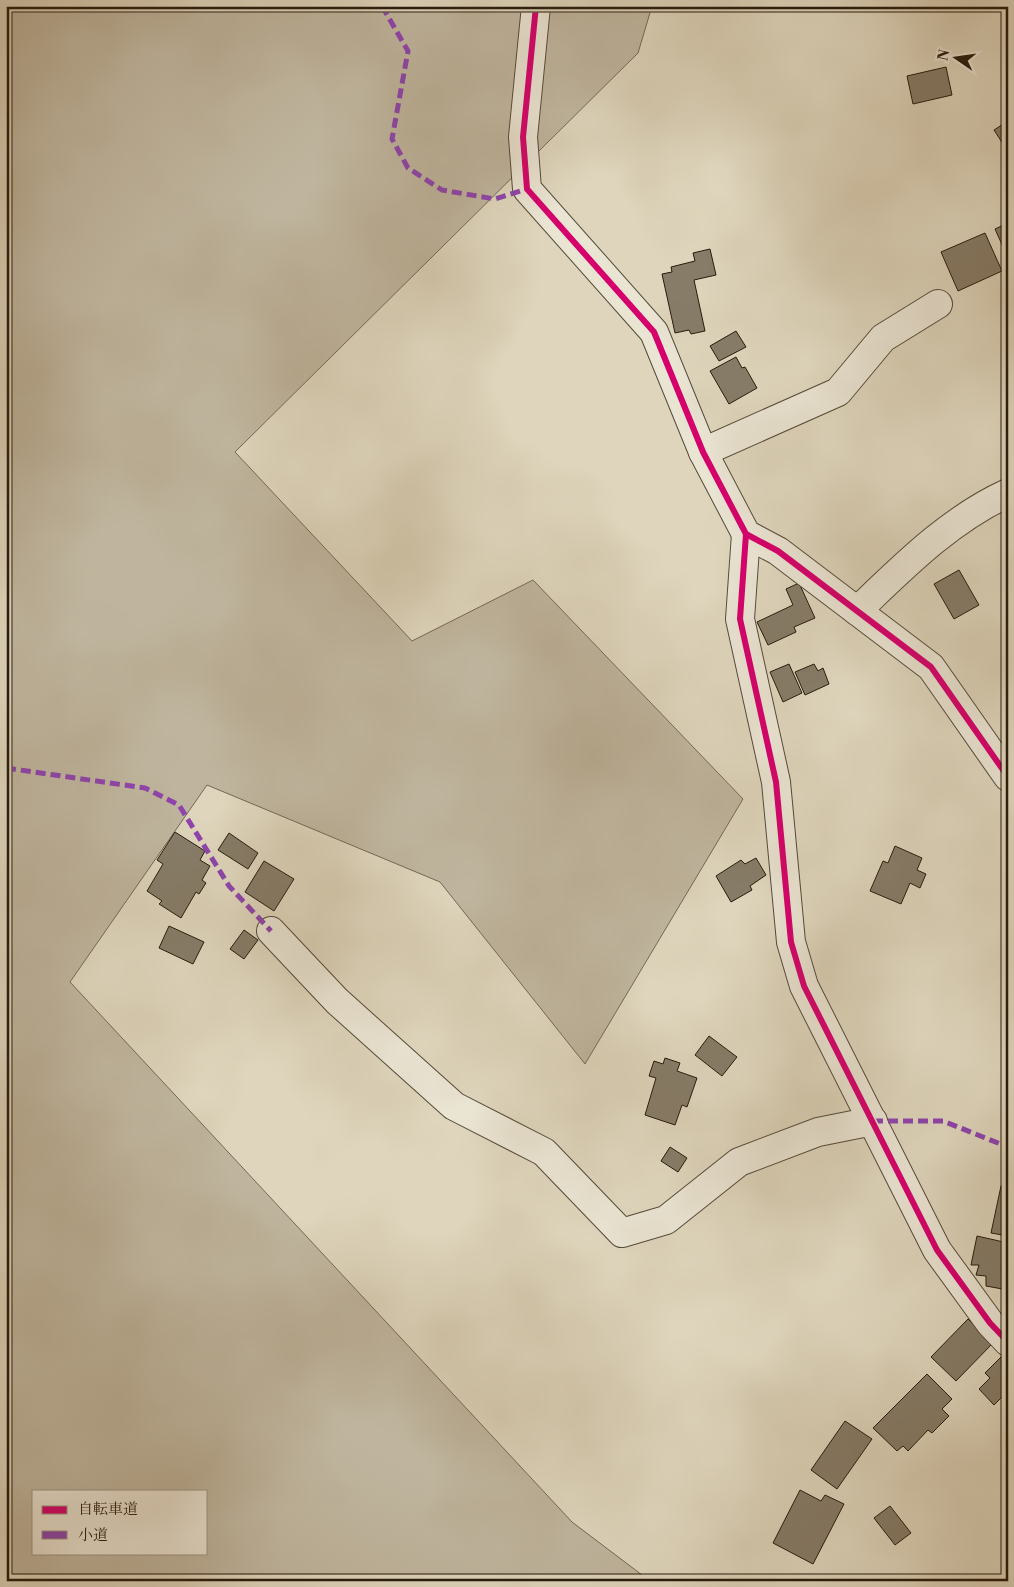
<svg xmlns="http://www.w3.org/2000/svg" width="1014" height="1587" font-family="'Libre Bodoni','Noto Serif JP',serif">
	<style>
		.green { fill: #bfb59e; stroke: #736856; fill-rule: evenodd }
		.building { fill: #867c68; stroke: #271b0d }
		.lines { fill: none; stroke-linecap: round; stroke-linejoin: round }
		.minor-casing { stroke: #554a39; stroke-width: 30 }
		.minor { stroke: #eae4d3; stroke-width: 28 }
		.quiet { stroke: #8e44ad; stroke-width: 5; stroke-dasharray: 10 5; stroke-linecap: butt }
		.cycleway-casing { stroke: #eae4d3; stroke-width: 9 }
		.cycleway { stroke: #d6006c; stroke-width: 6 }
	</style>
	<rect width="100%" height="100%" fill="#ded5bc"/>
	<filter id="stains"><feTurbulence type="fractalNoise" baseFrequency=".004" numOctaves="4"/><feColorMatrix values="0 0 0 0 .2 0 0 0 0 .09 0 0 0 0 .02 0 0 0 .5 -.17"/></filter>
	<radialGradient id="worn" r=".72"><stop offset=".6" stop-color="#630" stop-opacity="0"/><stop offset="1" stop-color="#630" stop-opacity=".3"/></radialGradient>
	<path class="green" d="M 6,6 L 652,6 L 638,53 L 235,452 L 412,641 L 533,580 L 743,799 L 585,1064 L 440,882 L 207,785 L 70,982 L 572,1522 L 650,1581 L 6,1581 ZM 34,1491 L 206,1491 L 206,1553 L 34,1553 Z"/>
	<g class="building">
		<path d="M 946,67 L 952,95 L 913,104 L 907,76 Z"/>
		<path d="M 1008,121 L 1008,142 L 1003,144 L 994,130 Z"/>
		<path d="M 1008,223 L 1008,258 L 995,229 Z"/>
		<path d="M 985,233 L 1002,271 L 958,291 L 941,252 Z"/>
		<path d="M 710,249 L 716,275 L 694,280 L 705,331 L 691,334 L 689,330 L 675,333 L 662,274 L 672,272 L 671,267 L 695,261 L 693,253 Z"/>
		<path d="M 736,331 L 746,347 L 719,361 L 710,346 Z"/>
		<path d="M 736,357 L 742,368 L 745,367 L 757,388 L 729,404 L 710,371 Z"/>
		<path d="M 959,570 L 979,605 L 954,619 L 934,584 Z"/>
		<path d="M 799,583 L 815,618 L 794,627 L 796,632 L 768,645 L 757,622 L 793,605 L 786,589 Z"/>
		<path d="M 789,664 L 802,693 L 783,702 L 770,672 Z"/>
		<path d="M 814,664 L 818,671 L 823,668 L 829,684 L 805,695 L 795,672 Z"/>
		<path d="M 175,832 L 205,851 L 200,860 L 210,866 L 202,880 L 206,883 L 199,894 L 196,892 L 181,918 L 159,904 L 162,901 L 147,891 L 163,864 L 157,860 Z"/>
		<path d="M 229,833 L 258,853 L 248,869 L 218,850 Z"/>
		<path d="M 895,846 L 922,858 L 917,870 L 926,874 L 920,888 L 910,883 L 901,904 L 870,891 L 883,861 L 888,863 Z"/>
		<path d="M 756,858 L 766,875 L 750,886 L 752,890 L 731,902 L 716,876 L 741,860 L 745,864 Z"/>
		<path d="M 264,861 L 294,879 L 274,911 L 245,892 Z"/>
		<path d="M 169,926 L 204,942 L 193,964 L 159,948 Z"/>
		<path d="M 244,930 L 258,940 L 244,959 L 230,949 Z"/>
		<path d="M 709,1036 L 737,1057 L 722,1076 L 695,1055 Z"/>
		<path d="M 665,1058 L 680,1063 L 677,1071 L 697,1078 L 687,1107 L 682,1105 L 675,1125 L 645,1115 L 656,1078 L 649,1076 L 654,1061 L 663,1064 Z"/>
		<path d="M 670,1147 L 687,1158 L 678,1172 L 661,1161 Z"/>
		<path d="M 1001,1186 L 1008,1188 L 1008,1236 L 991,1233 Z"/>
		<path d="M 977,1236 L 1008,1243 L 1008,1290 L 986,1286 L 986,1276 L 976,1275 L 979,1265 L 971,1265 Z"/>
		<path d="M 968,1319 L 993,1343 L 956,1381 L 931,1357 Z"/>
		<path d="M 1001,1357 L 1008,1364 L 1008,1391 L 994,1405 L 979,1389 L 990,1378 L 985,1373 Z"/>
		<path d="M 927,1374 L 952,1399 L 942,1409 L 949,1416 L 932,1433 L 928,1430 L 908,1451 L 903,1446 L 897,1451 L 873,1428 Z"/>
		<path d="M 845,1421 L 872,1439 L 837,1489 L 811,1470 Z"/>
		<path d="M 800,1490 L 821,1501 L 825,1495 L 844,1504 L 813,1564 L 773,1543 Z"/>
		<path d="M 890,1506 L 911,1533 L 895,1545 L 874,1518 Z"/>
	</g>
	<g class="lines">
		<g class="minor-casing">
			<g id="minor">
				<path d="M 536,6 L 523,137 L 527,189 L 654,332 L 703,452 L 746,534 L 778,551 L 931,667 L 1008,777"/>
				<path d="M 703,452 L 838,392 L 883,338 L 938,304"/>
				<path d="M 746,534 L 740,619 L 776,782 L 791,942 L 804,986 L 937,1250 L 990,1323 L 1008,1342"/>
				<path d="M 857,611 C 903,567 949,520 1008,493"/>
				<path d="M 271,931 L 337,1001 L 454,1106 L 544,1152 L 622,1233 L 666,1220 L 739,1162 L 818,1132 L 873,1121"/>
			</g>
		</g>
		<use href="#minor" class="minor"/>
		<g class="quiet">
			<path d="M 382,6 L 408,51 L 392,139 L 408,168 L 442,190 L 495,199 L 527,189"/>
			<path d="M 6,768 L 145,788 L 179,805 L 229,886 L 271,931"/>
			<path d="M 873,1121 L 943,1121 L 1008,1147"/>
		</g>
		<g class="cycleway-casing">
			<g id="cycleway">
				<path d="M 536,6 L 523,137 L 527,189 L 654,332 L 703,452 L 746,534 L 778,551 L 931,667 L 1008,777"/>
				<path d="M 746,534 L 740,619 L 776,782 L 791,942 L 804,986 L 937,1250 L 990,1323 L 1008,1342"/>
			</g>
		</g>
		<use href="#cycleway" class="cycleway"/>
	</g>
	<rect width="1014" height="1587" fill="none" stroke="#ded5bc" stroke-width="25"/>
	<rect x="8" y="8" width="999" height="1572" fill="none" stroke="#271b0d" stroke-width="2.5"/>
	<rect x="12" y="12" width="989" height="1562" fill="none" stroke="#271b0d"/>
	<rect x="32" y="1490" width="175" height="65" fill="#eae4d3" stroke="#9c9484"/>
	<rect x="42" y="1506" width="25" height="8" fill="#d6006c" stroke="#9c9484"/>
	<text x="78" y="1514" font-size="15" fill="#271b0d">自転車道</text>
	<rect x="42" y="1531" width="25" height="8" fill="#8e44ad" stroke="#9c9484"/>
	<text x="78" y="1540" font-size="15" fill="#271b0d">小道</text>
	<g transform="translate(956 58) rotate(283)" stroke="#eae4d3" stroke-width="4" paint-order="stroke">
	<path d="M0-4L9 19L0 12L-9 19Z" fill="#271b0d"/>
	<text y="-8" font-size="14" font-weight="bold" text-anchor="middle" fill="#271b0d">N</text>
	</g>
	<rect width="100%" height="100%" filter="url(#stains)"/>
	<rect width="100%" height="100%" fill="url(#worn)"/>
</svg>
